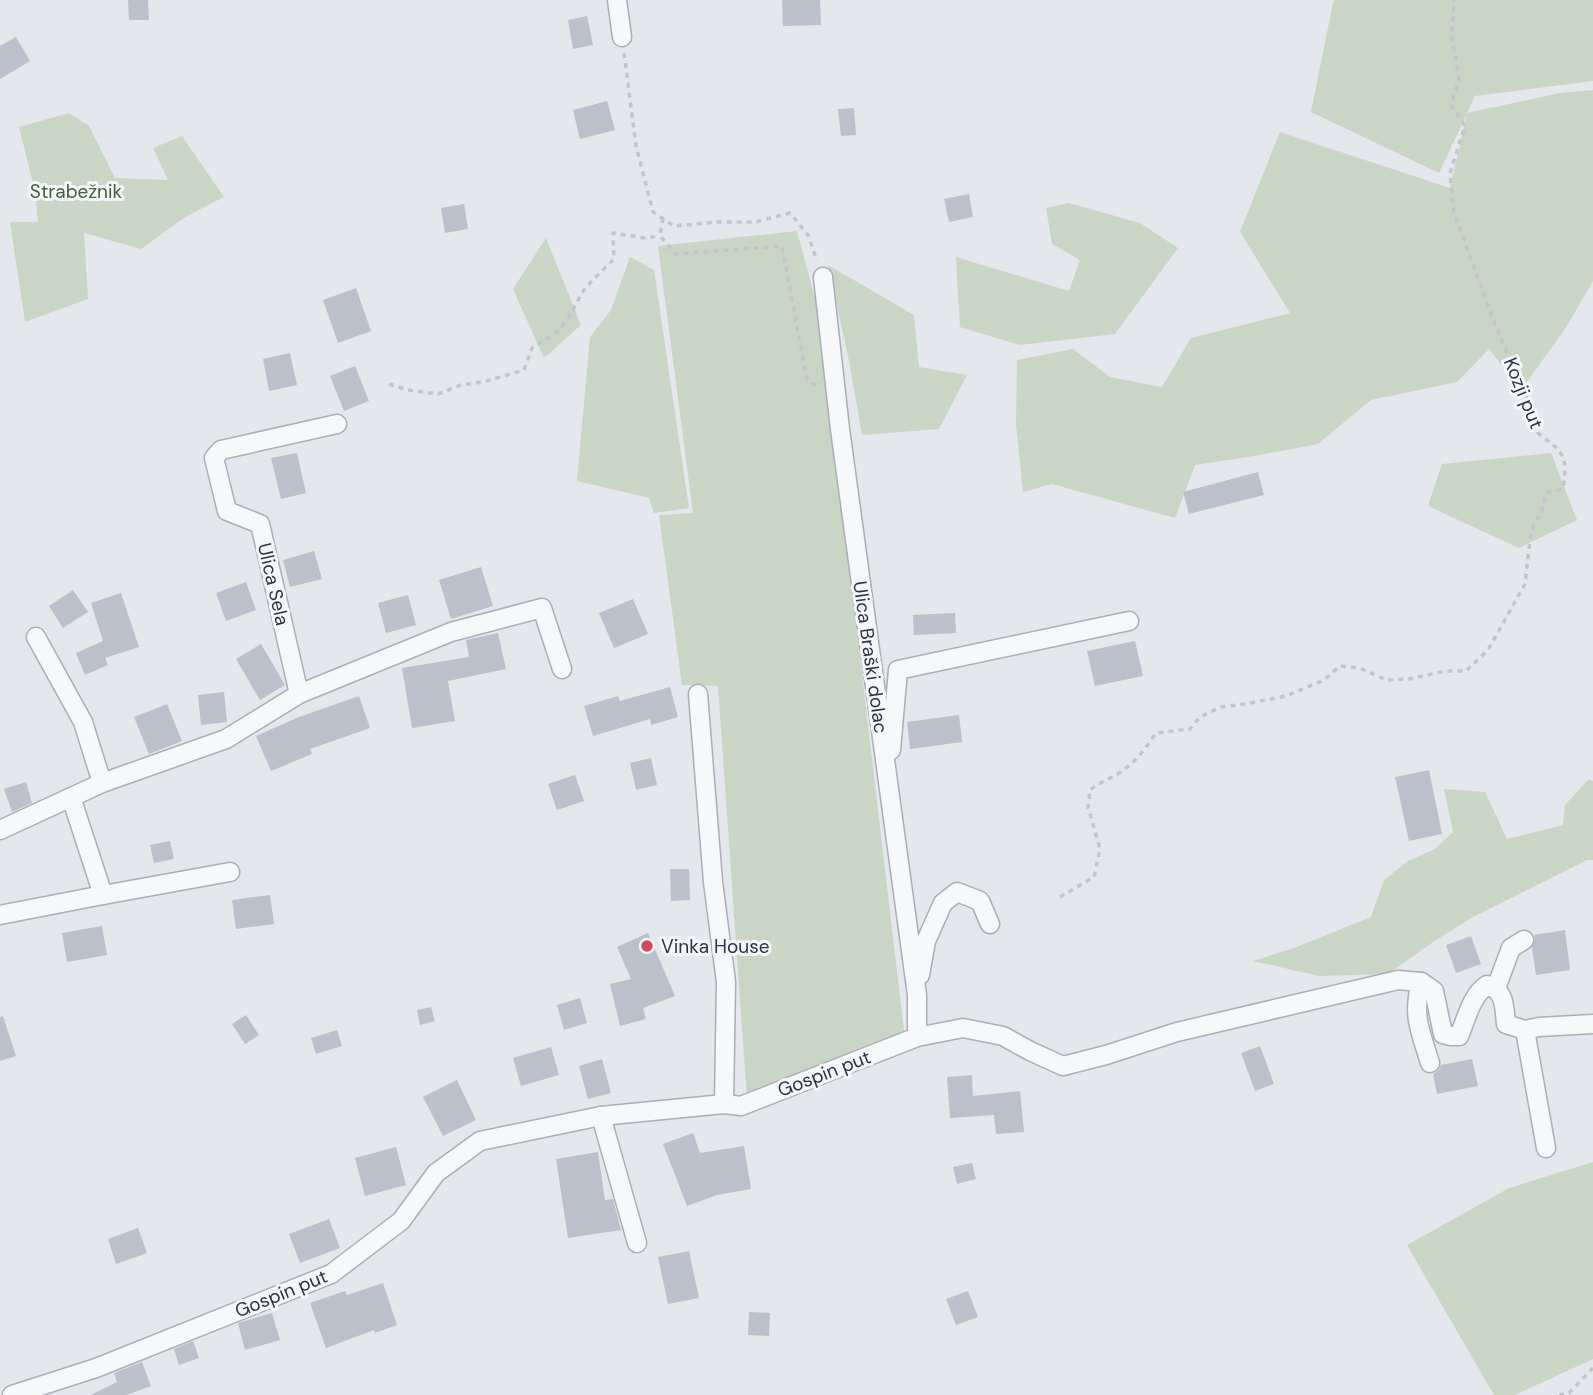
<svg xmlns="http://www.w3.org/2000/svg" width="1593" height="1395" font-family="'DM Sans',sans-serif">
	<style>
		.green { fill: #c9d6c5 }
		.building { fill: #bbc0ca }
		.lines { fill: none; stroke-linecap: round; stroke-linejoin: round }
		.minor-casing { stroke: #a9aeb7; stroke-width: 21 }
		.path { stroke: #c2c5cb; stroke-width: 3.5; stroke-dasharray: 5 5; stroke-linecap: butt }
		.minor { stroke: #f7f8fa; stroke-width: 18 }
		.poi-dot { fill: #d1495b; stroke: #f4f6f9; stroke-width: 2.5 }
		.labels { text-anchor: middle; stroke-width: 6; stroke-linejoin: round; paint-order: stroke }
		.park-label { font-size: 19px; fill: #3f6138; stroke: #f4f6f9 }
		.street-label { font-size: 19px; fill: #2b3445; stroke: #f4f6f9 }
		.poi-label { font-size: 19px; fill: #2b3445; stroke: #f4f6f9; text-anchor: start }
	</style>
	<rect width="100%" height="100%" fill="#e4e7ec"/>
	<g class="green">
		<path d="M 1335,0 L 1593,0 L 1593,81 L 1475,96 L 1467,113 L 1560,93 L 1593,90 L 1593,281 L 1565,329 L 1521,390 L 1489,349 L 1457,382 L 1371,400 L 1318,444 L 1248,457 L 1195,465 L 1175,518 L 1052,484 L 1023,492 L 1016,425 L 1017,360 L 1073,349 L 1110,377 L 1162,387 L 1191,338 L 1290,313 L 1240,232 L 1280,132 L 1450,188 L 1467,114 L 1439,173 L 1311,112 L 1333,3 Z"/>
		<path d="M 69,113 L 89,126 L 115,178 L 168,180 L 153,148 L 182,136 L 224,197 L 185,217 L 141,249 L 84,233 L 88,299 L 25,322 L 10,222 L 38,222 L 35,191 L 19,127 Z"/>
		<path d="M 1069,203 L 1140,223 L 1178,248 L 1115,334 L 1020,345 L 960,327 L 956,257 L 1069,291 L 1080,260 L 1052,244 L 1046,208 Z"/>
		<path d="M 797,231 L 823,328 L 841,495 L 906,1048 L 747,1099 L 718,686 L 682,685 L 659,515 L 693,513 L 658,246 Z"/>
		<path d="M 546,238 L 581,325 L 544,358 L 513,289 Z"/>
		<path d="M 630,257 L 654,270 L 689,508 L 654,513 L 649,498 L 577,481 L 590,337 L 611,310 Z"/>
		<path d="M 828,265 L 914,315 L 919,367 L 967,375 L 939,429 L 862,435 L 849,361 Z"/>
		<path d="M 1551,453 L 1577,520 L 1519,548 L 1428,506 L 1442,464 Z"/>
		<path d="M 1589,779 L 1593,781 L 1593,860 L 1587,860 L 1473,917 L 1433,942 L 1388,974 L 1319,976 L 1253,961 L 1294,948 L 1371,917 L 1384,880 L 1408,861 L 1435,849 L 1453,832 L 1444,789 L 1485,792 L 1507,839 L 1563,825 L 1565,805 Z"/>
		<path d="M 1593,1162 L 1593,1359 L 1515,1395 L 1494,1395 L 1407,1245 L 1509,1188 Z"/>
	</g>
	<g class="building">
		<path d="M 128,0 L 148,0 L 149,20 L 129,20 Z"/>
		<path d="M 782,0 L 820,0 L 821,25 L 783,26 Z"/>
		<path d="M 587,16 L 593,45 L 573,49 L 568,20 Z"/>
		<path d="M 16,37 L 30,61 L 0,79 L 0,46 Z"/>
		<path d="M 607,101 L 615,130 L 580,139 L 573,110 Z"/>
		<path d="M 854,108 L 856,135 L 841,136 L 838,109 Z"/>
		<path d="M 969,194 L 973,217 L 949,222 L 944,199 Z"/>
		<path d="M 464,204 L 468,229 L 445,233 L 441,208 Z"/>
		<path d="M 356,288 L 371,331 L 338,343 L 323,300 Z"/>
		<path d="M 290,353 L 297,385 L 269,391 L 263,359 Z"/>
		<path d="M 355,366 L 369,401 L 344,411 L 330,376 Z"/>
		<path d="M 297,453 L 306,493 L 281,499 L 271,458 Z"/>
		<path d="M 1258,472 L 1264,495 L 1189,514 L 1183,492 Z"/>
		<path d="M 314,551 L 322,579 L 290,587 L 283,560 Z"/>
		<path d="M 481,567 L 493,606 L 451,619 L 439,580 Z"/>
		<path d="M 246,582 L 256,610 L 226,621 L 216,593 Z"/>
		<path d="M 73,590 L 88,612 L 63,628 L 49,606 Z"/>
		<path d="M 121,593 L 139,647 L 105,658 L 108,665 L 85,675 L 76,653 L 103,641 L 91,603 Z"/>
		<path d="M 408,595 L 416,625 L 386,633 L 378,603 Z"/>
		<path d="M 633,599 L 648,634 L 614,648 L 599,613 Z"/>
		<path d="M 955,613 L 956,633 L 914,635 L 913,615 Z"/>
		<path d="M 498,633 L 506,669 L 448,681 L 455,721 L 412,728 L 402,668 L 469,657 L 466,640 Z"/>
		<path d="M 1135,641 L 1143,676 L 1095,686 L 1087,651 Z"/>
		<path d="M 261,644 L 285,685 L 260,700 L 236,659 Z"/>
		<path d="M 670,687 L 678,717 L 651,725 L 650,719 L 593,736 L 584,706 L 618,696 L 620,701 Z"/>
		<path d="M 224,692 L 227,722 L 201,725 L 198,695 Z"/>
		<path d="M 359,696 L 370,728 L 310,749 L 312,754 L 271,771 L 256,736 L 299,717 Z"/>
		<path d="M 167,704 L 182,741 L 149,754 L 134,717 Z"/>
		<path d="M 959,715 L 962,742 L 910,749 L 907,722 Z"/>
		<path d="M 651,758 L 657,785 L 636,790 L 630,763 Z"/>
		<path d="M 1429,770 L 1442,834 L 1409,841 L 1395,777 Z"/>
		<path d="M 575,775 L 584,801 L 557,810 L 548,784 Z"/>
		<path d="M 26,782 L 32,803 L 12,812 L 4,789 Z"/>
		<path d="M 170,841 L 174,859 L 154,863 L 150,845 Z"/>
		<path d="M 670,869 L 689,869 L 690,900 L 671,901 Z"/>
		<path d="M 270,895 L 274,924 L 236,929 L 232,900 Z"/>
		<path d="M 102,926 L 107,955 L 67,962 L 62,933 Z"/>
		<path d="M 1565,930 L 1570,970 L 1536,975 L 1532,948 L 1535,940 L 1534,935 Z"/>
		<path d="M 648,933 L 675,996 L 643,1008 L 646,1019 L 620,1026 L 610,984 L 631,979 L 617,947 Z"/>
		<path d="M 1471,936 L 1481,964 L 1456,973 L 1446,945 Z"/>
		<path d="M 580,998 L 587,1023 L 564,1030 L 557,1005 Z"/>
		<path d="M 431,1007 L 435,1021 L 420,1025 L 417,1010 Z"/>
		<path d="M 246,1015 L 259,1035 L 245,1044 L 232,1024 Z"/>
		<path d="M 3,1016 L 16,1056 L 0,1061 L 0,1017 Z"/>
		<path d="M 337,1030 L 342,1046 L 316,1054 L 311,1038 Z"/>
		<path d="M 1260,1046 L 1274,1084 L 1255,1091 L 1241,1053 Z"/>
		<path d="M 551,1047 L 559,1075 L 521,1086 L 513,1058 Z"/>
		<path d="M 602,1059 L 611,1093 L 588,1099 L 579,1066 Z"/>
		<path d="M 1472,1059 L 1478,1086 L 1437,1094 L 1433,1074 L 1439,1070 L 1441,1065 Z"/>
		<path d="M 972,1075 L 973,1096 L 1020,1091 L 1024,1132 L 996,1134 L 994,1115 L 950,1118 L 947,1077 Z"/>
		<path d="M 457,1080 L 476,1120 L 443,1136 L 423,1097 Z"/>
		<path d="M 693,1133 L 700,1153 L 744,1146 L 751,1189 L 717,1195 L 687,1206 L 663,1144 Z"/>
		<path d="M 396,1147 L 406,1185 L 365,1196 L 355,1158 Z"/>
		<path d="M 598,1152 L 605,1200 L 613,1199 L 621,1230 L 568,1238 L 556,1159 Z"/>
		<path d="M 972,1163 L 976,1179 L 957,1184 L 953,1167 Z"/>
		<path d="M 329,1219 L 340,1248 L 300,1263 L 289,1234 Z"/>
		<path d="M 138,1228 L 147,1253 L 116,1264 L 108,1239 Z"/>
		<path d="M 689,1251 L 699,1298 L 668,1304 L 658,1257 Z"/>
		<path d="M 383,1283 L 397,1325 L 375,1333 L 374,1330 L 326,1348 L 310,1303 L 345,1291 L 347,1295 Z"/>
		<path d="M 968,1291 L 978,1317 L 956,1325 L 946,1299 Z"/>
		<path d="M 749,1312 L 770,1313 L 769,1336 L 748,1335 Z"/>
		<path d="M 272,1313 L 280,1340 L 245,1350 L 238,1323 Z"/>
		<path d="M 193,1341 L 199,1358 L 179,1365 L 174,1349 Z"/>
		<path d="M 142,1362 L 151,1386 L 127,1395 L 91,1395 L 117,1382 L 114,1373 Z"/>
	</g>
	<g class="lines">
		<g class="minor-casing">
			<g id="minor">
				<path d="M 617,0 L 622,37"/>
				<path d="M 823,277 L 840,429 L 917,995 L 917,1037"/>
				<path d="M 36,637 L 83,722 L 102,783"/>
				<path d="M 299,694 L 260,524 L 227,511 L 214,458 L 221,450 L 337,424"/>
				<path d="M 698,694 L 713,882 L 726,982 L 724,1104"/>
				<path d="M 891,750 L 898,670 L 1129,621"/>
				<path d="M 71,797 L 103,895"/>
				<path d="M 0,830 L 102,783 L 226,739 L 299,694 L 451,632 L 542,608 L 562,669"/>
				<path d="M 0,915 L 103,895 L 230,872"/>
				<path d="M 920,975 L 926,941 L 943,903 L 957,892 L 980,901 L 990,924"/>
				<path d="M 1421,982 C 1412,1016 1420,1030 1430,1063"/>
				<path d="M 1496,988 L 1511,948 L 1524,940"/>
				<path d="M 1525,1030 L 1546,1148"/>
				<path d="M 601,1116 L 637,1243"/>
				<path d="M 12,1395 L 96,1368 L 331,1274 L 401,1221 L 436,1173 L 480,1141 L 601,1116 L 724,1104 L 741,1106 L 917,1037 L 963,1028 L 1003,1036 L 1030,1051 L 1063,1066 L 1106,1055 L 1177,1032 L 1398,980 L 1421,982 L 1434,991 L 1443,1034 L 1451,1036 L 1459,1036 C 1467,1018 1471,996 1487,985 C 1506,991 1504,1007 1506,1024 L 1525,1030 L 1539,1027 L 1593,1024"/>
			</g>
		</g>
		<g class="path">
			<path d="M 624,53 L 636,146 L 653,212 L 674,226 L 718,222 L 755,222 L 790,213 L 808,235 L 817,261"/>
			<path d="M 663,218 L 660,236 L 676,254 L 782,246 L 807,380 L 817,386"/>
			<path d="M 389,384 L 408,390 L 438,394 L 461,385 L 483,382 L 524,370 L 532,348 L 556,333 L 567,320 L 585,288 L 614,259 L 613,233 L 645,238 L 660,236"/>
			<path d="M 1060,897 L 1094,877 L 1100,849 L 1088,807 L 1090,790 C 1101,781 1115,777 1125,769 C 1138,759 1147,746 1156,733 L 1190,729 L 1200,717 L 1221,707 L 1245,704 L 1286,696 L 1324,680 L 1340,666 L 1360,668 L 1386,680 L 1409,679 L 1446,671 L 1466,671 L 1488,650 L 1525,584 L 1531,531 L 1543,508 L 1546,493 L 1563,489 C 1568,455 1564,453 1538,433 L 1534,414 L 1496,327 L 1454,213 L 1450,173 L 1465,126 L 1451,105 L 1459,80 L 1452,36 L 1454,0"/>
			<path d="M 1559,1395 L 1569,1393 L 1593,1368"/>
		</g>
		<use href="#minor" class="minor"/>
	</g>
	<circle class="poi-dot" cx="647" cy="946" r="7"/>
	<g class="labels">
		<g class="park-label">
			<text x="76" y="198">Strabežnik</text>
		</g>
		<g class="street-label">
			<text transform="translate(1524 393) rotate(68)" y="7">Kozji put</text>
			<text transform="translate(274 584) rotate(77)" y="7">Ulica Sela</text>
			<text transform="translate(871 657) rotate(82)" y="7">Ulica Braški dolac</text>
			<text transform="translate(824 1073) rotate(-21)" y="7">Gospin put</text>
			<text transform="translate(281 1293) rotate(-22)" y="7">Gospin put</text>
		</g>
		<g class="poi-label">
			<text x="661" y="953">Vinka House</text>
		</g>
	</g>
</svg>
